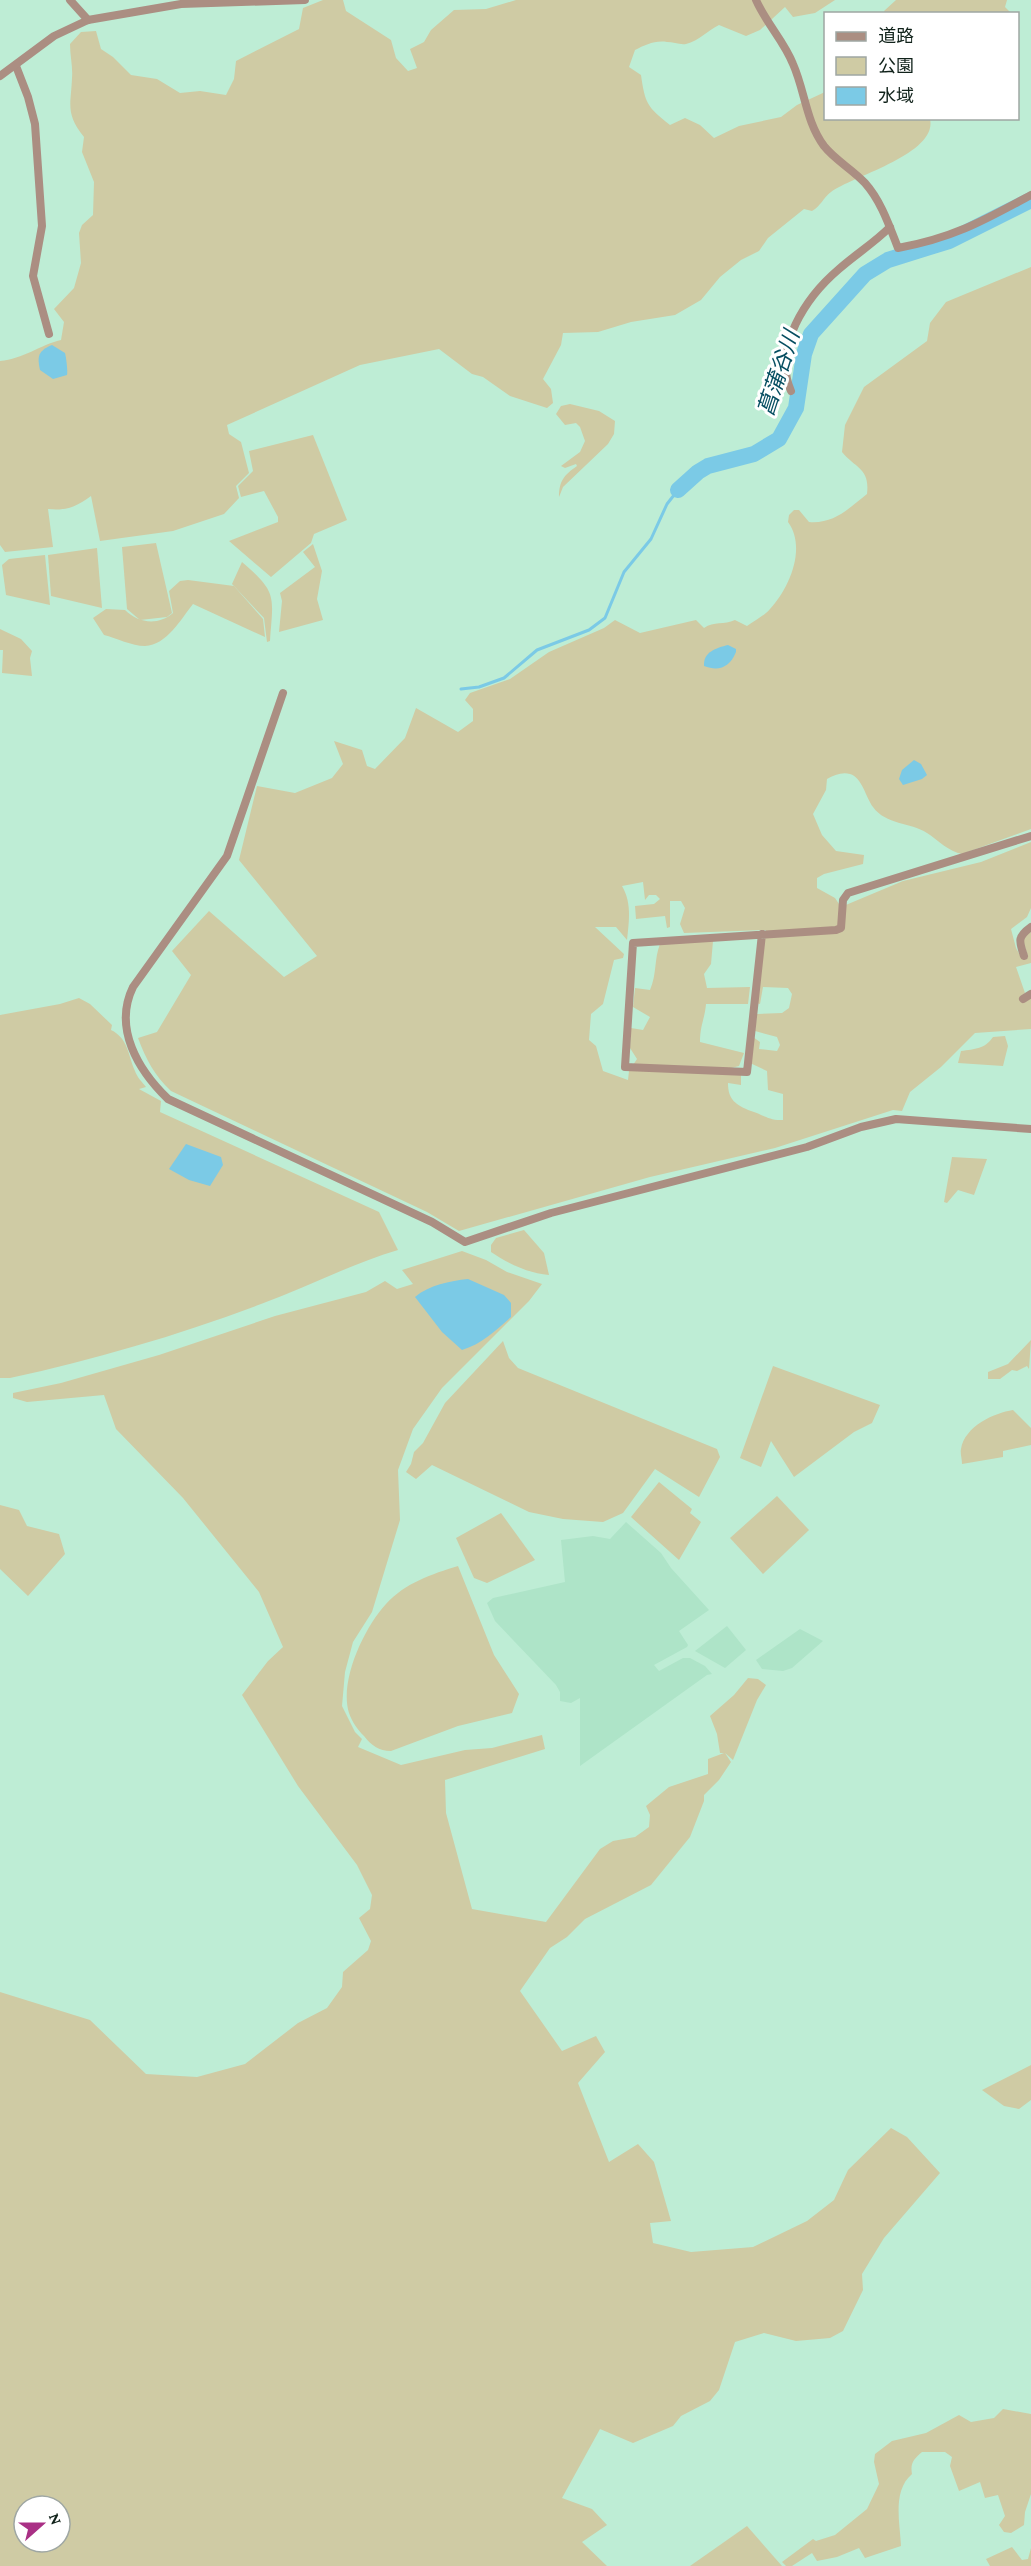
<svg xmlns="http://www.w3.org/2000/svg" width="1031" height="2566" font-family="'Crimson Pro','Noto Sans JP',serif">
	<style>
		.built { fill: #aee4c8 }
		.green { fill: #cfcba4; fill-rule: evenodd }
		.water { fill: #7bcae6 }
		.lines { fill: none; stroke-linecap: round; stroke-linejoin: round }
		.stream { stroke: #7bcae6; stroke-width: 3 }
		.river { stroke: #7bcae6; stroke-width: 16 }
		.minor { stroke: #ab8e82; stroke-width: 8 }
		.labels { text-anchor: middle; stroke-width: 6; stroke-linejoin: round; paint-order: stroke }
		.water-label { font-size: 22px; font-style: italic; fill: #064e61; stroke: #fff }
	</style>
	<rect width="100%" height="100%" fill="#beedd5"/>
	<g class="built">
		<path d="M 626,1522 L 661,1553 L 671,1568 L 709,1610 L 679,1631 L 688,1645 L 687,1647 L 654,1665 L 659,1671 L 683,1658 L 690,1658 L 705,1666 L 712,1674 L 707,1675 L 580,1766 L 580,1698 L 571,1703 L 560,1701 L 560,1692 L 556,1685 L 495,1621 L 487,1603 L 493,1598 L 565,1582 L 561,1540 L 593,1536 L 610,1539 Z"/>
		<path d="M 727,1626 L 746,1650 L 725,1668 L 695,1651 Z"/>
		<path d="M 800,1629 L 823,1641 L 792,1668 L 783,1671 L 762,1669 L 756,1660 Z"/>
	</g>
	<g class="green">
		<path d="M 323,0 L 343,0 L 346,11 L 391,40 L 396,58 L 408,71 L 417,68 L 410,49 L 424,42 L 431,30 L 454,10 L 486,9 L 516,0 L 835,0 L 815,13 L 793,17 L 785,7 L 760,30 L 746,36 L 719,25 C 708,30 699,41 686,44 C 680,45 673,42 667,42 C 655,40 645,45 635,50 L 629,67 L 641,75 C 645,103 647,107 670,125 L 685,118 L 700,125 L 714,138 L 739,126 L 781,117 L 797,105 L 825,92 L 826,118 L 930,119 C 938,154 853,176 831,192 C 823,198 821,206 812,211 L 804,209 L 768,238 L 759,251 L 741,260 L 720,277 L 701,300 L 675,315 L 631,322 L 598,332 L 563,333 L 561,345 L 543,379 L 551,389 L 553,403 L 547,408 L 510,396 L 483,377 L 472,374 L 439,349 L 360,365 L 227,425 L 229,434 L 241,442 L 249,473 L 236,486 L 239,498 L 224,514 L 173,531 L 100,541 L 91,496 C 76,507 66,511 48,509 L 53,547 L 5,552 L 0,545 L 0,361 C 23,359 40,345 61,340 L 64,322 L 54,309 L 74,288 L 81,263 L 79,233 L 82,225 L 93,215 L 94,182 L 82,152 L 84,137 C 65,113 71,105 72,78 C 73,67 70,56 70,44 L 81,32 L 96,31 L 101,49 L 113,57 L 131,75 L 157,79 L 180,93 L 200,91 L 226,95 L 234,79 L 236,61 L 299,29 L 303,8 Z"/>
		<path d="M 896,0 L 1007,0 L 1005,7 L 1010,12 L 885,13 L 884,11 Z"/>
		<path d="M 1031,267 L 1031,829 L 962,854 C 949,852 938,840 927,833 C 910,822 886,825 873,807 C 866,798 862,777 850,774 C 842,772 834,775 827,779 L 826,790 L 813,814 L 822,835 L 836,851 L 864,855 L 863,864 L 824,874 L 817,878 L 817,888 L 835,898 L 841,907 L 903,881 L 981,862 L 1031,842 L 1031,908 L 1027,917 L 1011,929 L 1016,948 L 1022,959 L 1028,957 L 1022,937 L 1031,932 L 1031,963 L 1016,967 L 1025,993 L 1021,996 L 1021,1002 L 1031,997 L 1031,1029 L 975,1033 L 941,1067 L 910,1092 L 902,1111 L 893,1110 L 775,1148 L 650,1177 L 459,1231 L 427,1212 L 171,1091 C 154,1075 146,1059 138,1038 L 157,1032 L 191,975 L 172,951 L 209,911 L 284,977 L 317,956 L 239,860 L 257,786 L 295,793 L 332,778 L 343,764 L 334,741 L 362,750 L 367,766 L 375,769 L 405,738 L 416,708 L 458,732 L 473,721 L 473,709 L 465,700 L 470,693 L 510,679 L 549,652 L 604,628 L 615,620 L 640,633 L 696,620 L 704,628 C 714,621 724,625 735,620 L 747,626 C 754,621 764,616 770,609 C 789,589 807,548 788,522 L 789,515 L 794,510 L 799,510 L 809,522 C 834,524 848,509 867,494 C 870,468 856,469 842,452 L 845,425 L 864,387 L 927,341 L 930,323 L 946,302 ZM 643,882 L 645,900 L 649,895 L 656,895 L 660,899 L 654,904 L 635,906 L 636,919 L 665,916 L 667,928 L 670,927 L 670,901 L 681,901 L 685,908 L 680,924 L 684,933 L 766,930 L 756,1003 L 760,1004 L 763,987 L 788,988 L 792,994 L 789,1008 L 782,1013 L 757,1014 L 755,1031 L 777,1037 L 780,1045 L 777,1051 L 759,1049 L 760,1042 L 753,1037 L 750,1063 L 767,1071 L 768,1090 L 783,1094 L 783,1120 C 769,1121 764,1115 751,1111 C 736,1105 728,1100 728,1083 L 741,1085 L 741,1075 L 727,1069 L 739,1066 L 744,1053 L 700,1042 C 700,1025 705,1018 706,1004 L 748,1004 L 750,987 L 707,988 L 704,974 L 711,964 L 713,941 L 660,944 C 654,959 657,974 650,990 L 635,988 L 633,1007 L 650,1017 L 643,1030 L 631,1028 L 630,1048 L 637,1059 L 629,1071 L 628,1080 L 603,1071 L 596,1046 L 589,1040 L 591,1014 L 603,1004 L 614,960 L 623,958 L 624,954 L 595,927 L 616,927 L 627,940 C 629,921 632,903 622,886 Z"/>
		<path d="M 570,404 L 599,411 L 615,421 L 614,434 L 608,444 L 563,487 L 559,497 C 559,481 564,475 577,466 L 576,464 L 565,468 L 561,466 L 580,452 L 585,441 L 580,427 L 576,423 L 565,425 L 556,414 L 561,406 Z"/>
		<path d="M 313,435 L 347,520 L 314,534 L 311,543 L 271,577 L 229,541 L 278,522 L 278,517 L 264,491 L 241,497 L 238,486 L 253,471 L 249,451 Z"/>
		<path d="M 156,543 L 172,613 L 167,617 L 140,620 L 127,609 L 122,547 Z"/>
		<path d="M 313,544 L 322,571 L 317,599 L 323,620 L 279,632 L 282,601 L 280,593 L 315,567 L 303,552 Z"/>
		<path d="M 97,548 L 102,608 L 51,596 L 48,555 Z"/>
		<path d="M 45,555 L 50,605 L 6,595 L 2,565 L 9,559 Z"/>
		<path d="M 242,562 C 278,593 273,596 270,641 L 267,642 L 264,618 L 232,584 Z"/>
		<path d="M 188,580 L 234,586 L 263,619 L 265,637 L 193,604 C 181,619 167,645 145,646 C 132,646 116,638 104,635 L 93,618 L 106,609 L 125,610 C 138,623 158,626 173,613 L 169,591 L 180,581 Z"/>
		<path d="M 0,629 L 21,639 L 32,651 L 30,658 L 32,676 L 2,673 L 3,650 L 0,650 Z"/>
		<path d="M 79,998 L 90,1004 L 112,1025 L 111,1030 C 128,1038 128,1055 135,1071 C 137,1077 142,1082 146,1087 L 139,1089 L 161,1101 L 160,1112 L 379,1212 L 398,1250 C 351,1264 307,1287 261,1304 C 179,1335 96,1359 10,1378 L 0,1378 L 0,1015 L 60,1004 Z"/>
		<path d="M 1005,1036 L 1008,1046 L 1003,1066 L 958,1063 L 961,1051 C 975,1049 985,1049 993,1037 Z"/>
		<path d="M 952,1157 L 987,1159 L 974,1195 L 958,1190 L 947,1203 L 944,1202 Z"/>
		<path d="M 524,1230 L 544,1253 L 549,1275 C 528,1273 509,1264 491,1252 L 491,1245 L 496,1238 Z"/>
		<path d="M 462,1251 L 486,1260 L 507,1272 L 542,1284 L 529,1301 L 442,1388 L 413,1429 L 398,1470 L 400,1520 L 372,1612 L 353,1642 L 345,1672 L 342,1706 L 355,1732 L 362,1739 L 358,1747 L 401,1765 L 465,1750 L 492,1748 L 542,1735 L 545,1749 L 445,1780 L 446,1813 L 472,1909 L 546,1922 L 600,1849 L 613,1841 L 635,1837 L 649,1827 L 650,1815 L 646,1806 L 669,1787 L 708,1774 L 708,1759 L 724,1753 L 720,1753 L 717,1734 L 710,1716 L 734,1695 L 748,1678 L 758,1679 L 766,1685 L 757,1700 L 733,1760 L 725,1753 L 731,1762 L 719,1780 L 704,1795 L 704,1801 L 690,1837 L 651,1885 L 585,1919 L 567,1937 L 550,1948 L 520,1991 L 562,2051 L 596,2036 L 605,2052 L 578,2083 L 609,2162 L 638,2144 L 654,2162 L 671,2221 L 650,2223 L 653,2243 L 691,2252 L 753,2247 L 807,2221 L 834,2200 L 848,2170 L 891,2128 L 907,2137 L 940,2173 L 884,2238 L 862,2274 L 863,2290 L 843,2331 L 830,2338 L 796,2341 L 764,2333 L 735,2342 L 719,2390 L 710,2401 L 681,2416 L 673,2426 L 633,2443 L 600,2429 L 562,2498 L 592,2509 L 607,2525 L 582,2542 L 607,2566 L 0,2566 L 0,1992 L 90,2020 L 146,2074 L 197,2077 L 245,2064 L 298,2023 L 327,2008 L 342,1987 L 343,1972 L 368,1950 L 371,1941 L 359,1918 L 370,1909 L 372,1895 L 357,1865 L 298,1786 L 242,1695 L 268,1661 L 283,1647 L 259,1592 L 183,1498 L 116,1429 L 104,1395 L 27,1402 L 13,1398 L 13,1393 L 61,1383 L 159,1355 L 275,1316 L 366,1292 L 385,1281 L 397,1289 L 413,1284 L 402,1270 ZM 24,2506 L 60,2506 L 60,2542 L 24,2542 Z"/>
		<path d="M 1031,1340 L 1029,1369 L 1027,1366 L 1017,1371 L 1012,1370 L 1000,1379 L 988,1379 L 988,1372 L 1008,1364 Z"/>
		<path d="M 503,1341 L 509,1358 L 518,1368 L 717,1449 L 720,1457 L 699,1497 L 655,1469 L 623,1513 L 603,1522 L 563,1519 L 529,1512 L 432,1465 L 416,1479 L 406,1472 L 411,1464 L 414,1452 L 423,1443 L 445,1403 Z"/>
		<path d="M 773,1366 L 880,1405 L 872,1423 L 854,1432 L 794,1477 L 771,1441 L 761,1467 L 740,1458 Z"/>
		<path d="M 1013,1410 L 1031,1428 L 1031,1445 L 1003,1451 L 1003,1457 L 962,1464 C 962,1459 960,1453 961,1449 C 965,1426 994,1413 1013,1410 Z"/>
		<path d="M 659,1482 L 692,1509 L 690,1513 L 701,1522 L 679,1560 L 631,1517 Z"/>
		<path d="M 777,1496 L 809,1530 L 763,1574 L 730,1538 Z"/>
		<path d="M 0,1505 L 19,1510 L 27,1526 L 59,1534 L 65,1554 L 28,1596 L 0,1569 Z"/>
		<path d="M 501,1513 L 535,1560 L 487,1583 L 474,1578 L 456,1538 Z"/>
		<path d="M 458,1566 L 494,1655 L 519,1694 L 512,1713 L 458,1726 L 391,1751 C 379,1751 371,1745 364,1736 C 358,1730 352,1722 349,1713 C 339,1681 364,1628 386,1604 C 405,1583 432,1574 458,1566 Z"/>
		<path d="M 1031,2065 L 1031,2100 L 1019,2109 L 1004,2106 L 982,2090 Z"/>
		<path d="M 1003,2409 L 1031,2414 L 1031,2494 L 1025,2512 L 1024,2525 L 1011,2533 L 1004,2532 L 999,2525 L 1005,2516 L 998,2495 L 985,2498 L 980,2482 L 959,2491 L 950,2466 L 952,2457 L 945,2452 L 922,2452 C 914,2459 910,2463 912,2474 C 892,2491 900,2523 901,2546 L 865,2558 L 859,2548 L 837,2557 L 817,2561 L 812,2553 L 792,2566 L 786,2566 L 782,2562 L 813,2539 L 816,2541 L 835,2535 L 867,2509 L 879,2484 L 874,2462 L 875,2454 L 892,2441 L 926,2433 L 959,2415 L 971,2422 L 994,2418 Z"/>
		<path d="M 747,2526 L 782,2566 L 690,2566 Z"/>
		<path d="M 1012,2547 L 1022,2560 L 1028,2559 L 1031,2548 L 1031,2566 L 990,2566 L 986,2559 Z"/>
	</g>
	<g class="water">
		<path d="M 52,345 L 65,353 C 66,356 68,372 67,375 L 53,379 L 40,370 C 37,356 38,351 52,345 Z"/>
		<path d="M 728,645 L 736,649 L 736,652 C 730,667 719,672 704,666 C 703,652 716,648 728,645 Z"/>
		<path d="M 914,760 L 921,764 L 927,775 L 922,779 L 903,785 L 899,779 L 902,770 Z"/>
		<path d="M 186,1144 L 221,1157 L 223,1165 L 210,1186 L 189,1180 L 169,1169 Z"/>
		<path d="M 468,1279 L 504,1295 L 511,1303 L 511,1317 C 495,1331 483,1343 462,1350 L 442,1332 L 415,1297 C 429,1285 450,1281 468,1279 Z"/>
	</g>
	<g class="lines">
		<path class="stream" d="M 461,689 L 479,687 L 504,678 L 537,650 L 589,630 L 605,618 L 624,572 L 651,539 L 667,504 L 678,490"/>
		<path class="river" d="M 678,490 L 698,472 L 708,466 L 754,454 L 779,439 L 796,408 L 804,354 L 811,334 L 865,274 L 888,260 L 949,241 L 1031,200"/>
		<g class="minor">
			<path d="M 70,0 L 88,20"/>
			<path d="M 756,0 C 766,23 784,41 793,64 C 805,91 806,122 824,146 C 835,160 852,169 865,183 C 881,201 889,225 898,248 C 953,238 983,221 1031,195"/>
			<path d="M 16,66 L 28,97 L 35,124 L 42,226 L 33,276 L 49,334"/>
			<path d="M 0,76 L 54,36 L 88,20 L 181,4 L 305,0"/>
			<path d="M 791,391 C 772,348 806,297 839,269 C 856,254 874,243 890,227"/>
			<path d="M 283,693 L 227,856 L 133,987 C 113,1028 138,1070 168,1099 L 432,1222 L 465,1242 L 551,1213 L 807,1147 L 861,1127 L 896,1119 L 1031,1129"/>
			<path d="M 762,934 L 747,1072 L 625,1067 L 633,943 L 836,930 L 841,928 L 843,900 L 848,893 L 1031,836"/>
			<path d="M 1024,956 C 1019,941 1017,937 1031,927"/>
			<path d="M 1023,999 L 1031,994"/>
		</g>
	</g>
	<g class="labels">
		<g class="water-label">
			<text transform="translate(778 373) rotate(-72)" y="8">菖蒲谷川</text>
		</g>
	</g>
	<rect x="824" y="12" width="195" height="108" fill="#ffffff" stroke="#9fa7a3" stroke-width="1.5"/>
	<rect x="836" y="32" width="30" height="9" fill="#ab8e82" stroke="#9fa7a3" stroke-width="1.5"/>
	<text x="878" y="42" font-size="18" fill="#10221a">道路</text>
	<rect x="836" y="57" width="30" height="18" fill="#cfcba4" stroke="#9fa7a3" stroke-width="1.5"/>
	<text x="878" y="72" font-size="18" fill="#10221a">公園</text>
	<rect x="836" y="87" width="30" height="18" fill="#7bcae6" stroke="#9fa7a3" stroke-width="1.5"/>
	<text x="878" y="102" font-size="18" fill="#10221a">水域</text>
	<g transform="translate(42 2524) rotate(69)"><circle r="28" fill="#ffffff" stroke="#9fa7a3" stroke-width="1.5"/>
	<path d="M0-4.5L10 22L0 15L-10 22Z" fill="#a93085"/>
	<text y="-9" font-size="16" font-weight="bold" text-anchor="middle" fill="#10221a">N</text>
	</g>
</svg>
